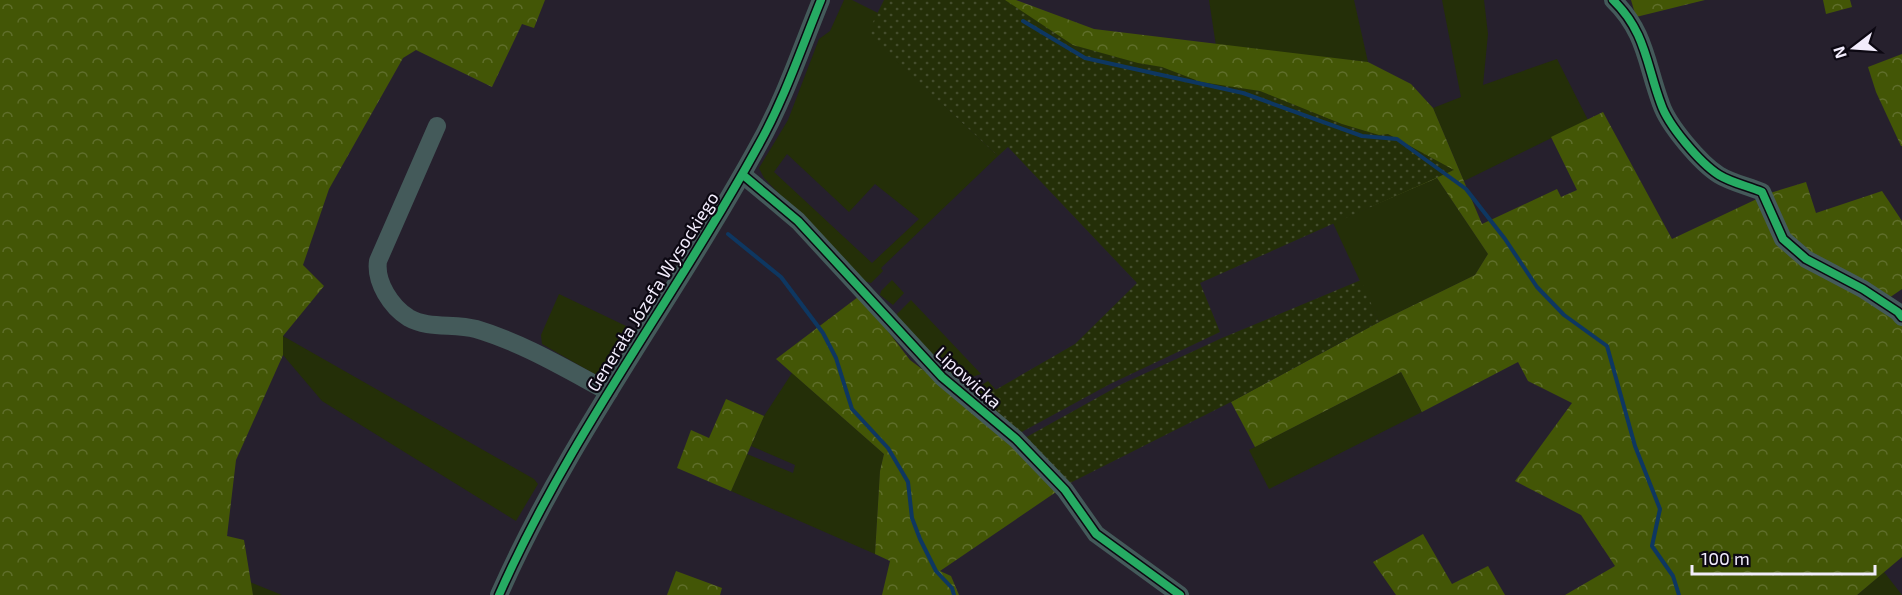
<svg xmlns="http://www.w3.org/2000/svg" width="1902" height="595" font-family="'Exo 2',sans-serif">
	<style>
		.green { fill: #242f08; fill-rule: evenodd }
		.forest { fill: url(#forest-crowns) }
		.garden { fill: url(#garden-dots) }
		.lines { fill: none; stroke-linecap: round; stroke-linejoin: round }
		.stream { stroke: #0e3761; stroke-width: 4 }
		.minor { stroke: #445a5a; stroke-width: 18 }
		.cycleway-casing { stroke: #0c0812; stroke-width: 11 }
		.cycleway { stroke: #26ab63; stroke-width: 8 }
		.labels { text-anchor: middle; stroke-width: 4.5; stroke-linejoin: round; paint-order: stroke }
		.street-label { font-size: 18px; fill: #f2ecfc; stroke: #0c0812 }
	</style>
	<defs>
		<pattern id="forest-crowns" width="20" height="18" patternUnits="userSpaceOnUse" patternTransform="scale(1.5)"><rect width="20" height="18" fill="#435606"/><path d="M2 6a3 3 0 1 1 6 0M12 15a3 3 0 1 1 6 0" fill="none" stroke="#5f6e2b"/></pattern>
		<pattern id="garden-dots" width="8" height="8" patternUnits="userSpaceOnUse" patternTransform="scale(1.5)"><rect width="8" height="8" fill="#242f08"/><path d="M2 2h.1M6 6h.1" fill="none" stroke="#444d2d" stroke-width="1.8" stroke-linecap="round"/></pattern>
	</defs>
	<rect width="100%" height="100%" fill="#26202d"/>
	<g class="green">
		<path d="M 844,0 L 852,0 L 878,13 L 868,34 L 998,156 L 881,268 L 883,271 L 871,283 L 863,281 L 764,178 L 759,168 L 788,120 L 819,39 L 830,31 ZM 787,154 L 849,212 L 875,184 L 919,219 L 872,263 L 774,172 Z"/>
		<path d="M 1209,0 L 1354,0 L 1368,62 L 1216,46 Z"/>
		<path d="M 1442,0 L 1484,0 L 1488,34 L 1483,85 L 1557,59 L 1588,120 L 1464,181 L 1433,108 L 1461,97 Z"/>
		<path d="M 1437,178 L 1488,254 L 1475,275 L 1379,322 L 1333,223 Z"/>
		<path d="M 892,280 L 904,293 L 893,305 L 880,295 L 881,291 Z"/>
		<path d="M 559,294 L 626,326 L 598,376 L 542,344 L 541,335 Z"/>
		<path d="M 911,300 L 981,374 L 966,379 L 949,374 L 899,320 L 897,314 Z"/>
		<path d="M 283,336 L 534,479 L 538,484 L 516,521 L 322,401 L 283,355 Z"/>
		<path d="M 1401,372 L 1422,412 L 1269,489 L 1249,450 Z"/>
		<path d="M 792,373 L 884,454 L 880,471 L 875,554 L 731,491 L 747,454 L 793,473 L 795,465 L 751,446 L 764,416 Z"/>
		<path d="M 988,381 L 996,390 L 978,400 L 969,393 Z"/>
		<path d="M 1884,572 L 1902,595 L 1857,595 Z"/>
		<path d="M 250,582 L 282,595 L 253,595 Z"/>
	</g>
	<g class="forest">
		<path d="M 0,0 L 545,0 L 534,28 L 522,24 L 492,87 L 416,50 L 403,58 L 329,189 L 303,265 L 324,286 L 283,336 L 283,355 L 236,460 L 227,536 L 244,540 L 253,595 L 0,595 Z"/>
		<path d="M 986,0 L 1016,0 L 1094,29 L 1368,62 L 1411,84 L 1433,108 L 1482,224 L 1557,189 L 1561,197 L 1577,190 L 1551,137 L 1603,112 L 1672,239 L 1761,197 L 1779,245 L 1902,324 L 1902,557 L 1857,595 L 1565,595 L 1615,566 L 1581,515 L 1515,481 L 1572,403 L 1528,381 L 1518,362 L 1422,412 L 1401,372 L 1255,447 L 1231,402 L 1379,322 L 1475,275 L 1488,254 L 1437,178 L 1370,207 L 1026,47 Z"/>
		<path d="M 1631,0 L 1705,0 L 1636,17 Z"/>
		<path d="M 1823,0 L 1850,0 L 1852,7 L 1826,14 Z"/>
		<path d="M 1902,54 L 1902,146 L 1901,146 L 1876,92 L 1868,67 Z"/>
		<path d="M 1806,182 L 1816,213 L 1882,191 L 1902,221 L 1902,289 L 1889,298 L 1792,242 L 1770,193 Z"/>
		<path d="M 858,297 L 874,313 L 910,360 L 967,403 L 1059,490 L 940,571 L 951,576 L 959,595 L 882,595 L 890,561 L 875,554 L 880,471 L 884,454 L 776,359 Z"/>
		<path d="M 726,399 L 764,416 L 731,491 L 677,468 L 691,430 L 709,438 Z"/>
		<path d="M 1423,534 L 1452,584 L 1488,566 L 1505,595 L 1396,595 L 1373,562 Z"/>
		<path d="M 676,571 L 722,588 L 720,595 L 667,595 Z"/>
	</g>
	<g class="garden">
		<path d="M 884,0 L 1005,0 L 1073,45 L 1138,63 L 1162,67 L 1201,82 L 1260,91 L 1342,124 L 1379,135 L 1388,134 L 1454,170 L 1200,283 L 1220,332 L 1110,384 L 1018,434 L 978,400 L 1075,344 L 1137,283 L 1008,147 L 998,156 L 867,34 Z"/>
		<path d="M 1361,280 L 1379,322 L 1231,402 L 1066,485 L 1023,439 L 1122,384 L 1222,338 Z"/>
	</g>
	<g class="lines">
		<g class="stream">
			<path d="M 1023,21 L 1085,58 L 1243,93 L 1362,136 L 1397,139 L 1466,189 L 1505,239 L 1537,287 L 1564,315 L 1607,346 L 1635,446 L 1660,509 L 1652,546 L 1673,576 L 1679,595"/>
			<path d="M 698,215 L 701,216"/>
			<path d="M 728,234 L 781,277 L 823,333 L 836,358 L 852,409 L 888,448 L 908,482 L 912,518 L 920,539 L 936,571 L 952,588 L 954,595"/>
		</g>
		<g class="minor">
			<path d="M 1613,0 C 1646,32 1646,64 1661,104 C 1668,125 1700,163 1719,175 C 1732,183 1748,186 1762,192 L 1783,239 L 1806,259 L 1863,289 L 1898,312 L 1902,317"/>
			<path d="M 437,126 L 378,261 C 375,282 391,307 409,318 C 428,329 455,323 476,329 C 523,343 566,369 609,392"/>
			<path d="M 743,175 L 798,221 L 942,377 L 1016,439 L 1065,490 L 1096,534 L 1180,595"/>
			<path d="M 499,595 C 569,436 675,298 758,146 C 784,100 801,49 821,0"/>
		</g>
		<g class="cycleway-casing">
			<g id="cycleway">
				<path d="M 1613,0 C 1646,32 1646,64 1661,104 C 1668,125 1700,163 1719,175 C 1732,183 1748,186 1762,192 L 1783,239 L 1806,259 L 1863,289 L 1898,312 L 1902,317"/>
				<path d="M 743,175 L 798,221 L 942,377 L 1016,439 L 1065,490 L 1096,534 L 1180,595"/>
				<path d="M 499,595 C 569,436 675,298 758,146 C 784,100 801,49 821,0"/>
			</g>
		</g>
		<use href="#cycleway" class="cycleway"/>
	</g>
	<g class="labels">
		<g class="street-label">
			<text transform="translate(653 292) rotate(-58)" y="6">Generała Józefa Wysockiego</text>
			<text transform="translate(968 378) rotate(42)" y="6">Lipowicka</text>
		</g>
	</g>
	<g transform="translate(1854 48) rotate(253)" stroke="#0c0812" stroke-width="4.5" paint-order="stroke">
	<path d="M0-4.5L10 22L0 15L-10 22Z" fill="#f2ecfc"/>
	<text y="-9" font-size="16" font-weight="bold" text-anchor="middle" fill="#f2ecfc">N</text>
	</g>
	<path d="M1692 565v9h183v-9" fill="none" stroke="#f2ecfc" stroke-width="3"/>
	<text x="1701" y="565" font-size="18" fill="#f2ecfc" stroke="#0c0812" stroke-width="4.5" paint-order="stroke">100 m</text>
</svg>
